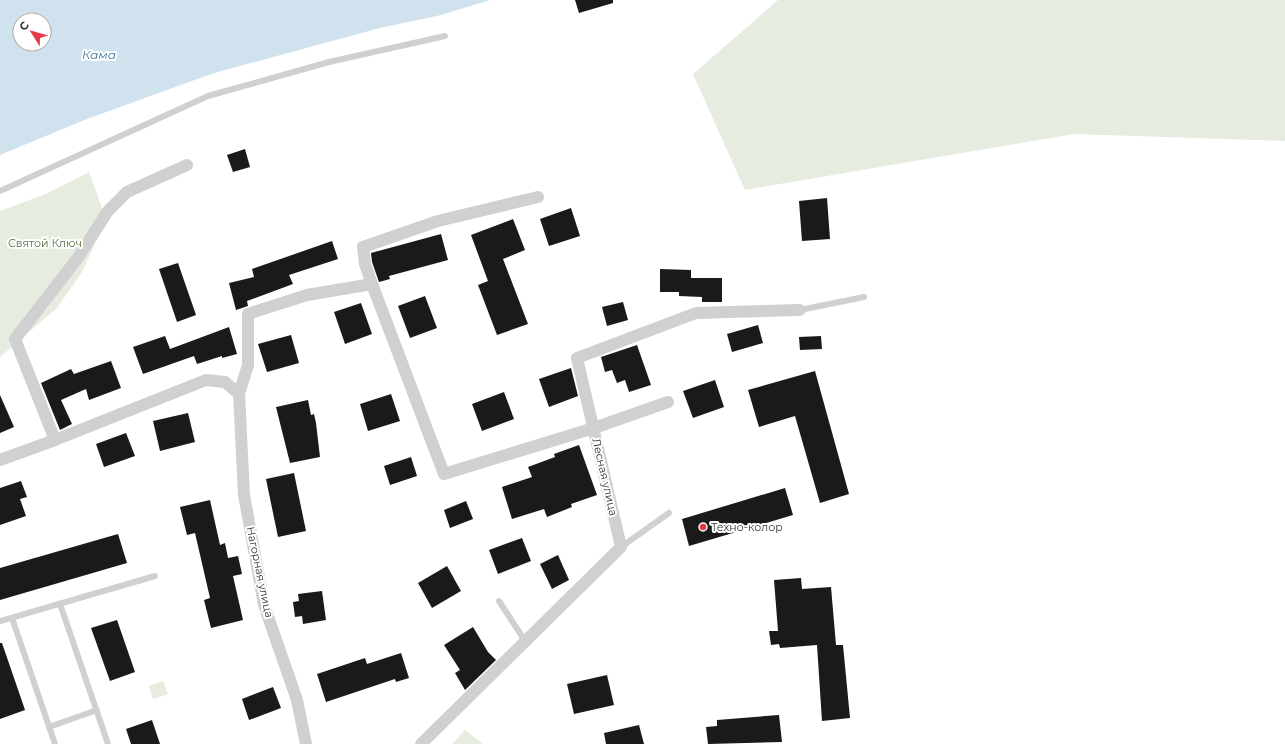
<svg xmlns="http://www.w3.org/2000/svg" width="1285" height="744" font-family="Montserrat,sans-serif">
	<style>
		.green { fill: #e6ecdf }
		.water { fill: #cfe2ee; fill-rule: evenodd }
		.building { fill: #1a1a1a }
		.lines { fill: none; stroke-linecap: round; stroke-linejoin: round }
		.service { stroke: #d0d0d0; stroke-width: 6 }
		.minor { stroke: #d0d0d0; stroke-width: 12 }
		.poi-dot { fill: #e63946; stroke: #fff; stroke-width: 1.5 }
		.labels { text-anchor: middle; stroke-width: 4; stroke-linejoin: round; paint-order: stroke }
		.park-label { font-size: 11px; fill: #56703f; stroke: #fff }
		.street-label { font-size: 11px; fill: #333; stroke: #fff }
		.poi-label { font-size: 11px; fill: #333; stroke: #fff; text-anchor: start }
		.water-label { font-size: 12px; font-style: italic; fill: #3f7597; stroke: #fff }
	</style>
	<rect width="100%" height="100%" fill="#fff"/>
	<g class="green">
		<path d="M 778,0 L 1285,0 L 1285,141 L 1074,134 L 745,190 L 693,74 Z"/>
		<path d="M 89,172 L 106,219 L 82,272 L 57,308 L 0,357 L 0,211 L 43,195 Z"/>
		<path d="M 163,681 L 168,694 L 153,699 L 149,686 Z"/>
		<path d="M 465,730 L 483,744 L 452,744 Z"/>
	</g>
	<path class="water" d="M 0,0 L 490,0 L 441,15 L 380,28 L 214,73 L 87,119 L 0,155 ZM 20,20 L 44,20 L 44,44 L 20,44 Z"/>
	<g class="building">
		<path d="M 575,0 L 613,0 L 613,3 L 579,13 Z"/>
		<path d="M 245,149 L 250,167 L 233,172 L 227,155 Z"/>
		<path d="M 827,198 L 830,239 L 802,241 L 799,201 Z"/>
		<path d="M 571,208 L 580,236 L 549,246 L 540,219 Z"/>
		<path d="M 513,219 L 525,250 L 503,259 L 528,324 L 497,335 L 478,285 L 488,281 L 471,235 Z"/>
		<path d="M 441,234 L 448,260 L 389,276 L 390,279 L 379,282 L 372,262 L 371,253 Z"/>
		<path d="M 332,241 L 338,259 L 289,275 L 293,284 L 247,301 L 248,306 L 236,310 L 229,283 L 254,277 L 252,269 Z"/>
		<path d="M 178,263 L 196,315 L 177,322 L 159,269 Z"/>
		<path d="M 660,269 L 691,270 L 691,278 L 722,278 L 722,302 L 702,302 L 702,297 L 679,296 L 679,292 L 660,292 Z"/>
		<path d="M 425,296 L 437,328 L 410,338 L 398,306 Z"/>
		<path d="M 623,302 L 628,320 L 607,326 L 602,307 Z"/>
		<path d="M 361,303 L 372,334 L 345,344 L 334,312 Z"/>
		<path d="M 758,325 L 763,343 L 732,352 L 727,334 Z"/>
		<path d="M 229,327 L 237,354 L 222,358 L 222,356 L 197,364 L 194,356 L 143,374 L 133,347 L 165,336 L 170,349 Z"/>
		<path d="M 291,335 L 299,363 L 267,372 L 258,344 Z"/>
		<path d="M 821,336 L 822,349 L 800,350 L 799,337 Z"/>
		<path d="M 637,345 L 651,385 L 629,392 L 625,380 L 617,383 L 612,370 L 605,372 L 601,357 Z"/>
		<path d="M 111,361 L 121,388 L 89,400 L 86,389 L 61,400 L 72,424 L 60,430 L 41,383 L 71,369 L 74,374 Z"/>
		<path d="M 571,368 L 578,396 L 549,407 L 539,379 Z"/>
		<path d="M 815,371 L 849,494 L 820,503 L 795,416 L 759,427 L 748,390 Z"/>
		<path d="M 715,380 L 724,407 L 693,418 L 683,391 Z"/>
		<path d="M 504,392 L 514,419 L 482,431 L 472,404 Z"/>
		<path d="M 391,394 L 400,421 L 368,431 L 360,404 Z"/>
		<path d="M 0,395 L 14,427 L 0,433 Z"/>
		<path d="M 308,400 L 311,415 L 314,414 L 316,423 L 320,457 L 290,463 L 276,407 Z"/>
		<path d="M 188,413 L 195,442 L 160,451 L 153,421 Z"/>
		<path d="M 126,433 L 135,456 L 104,467 L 96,444 Z"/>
		<path d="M 579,445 L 597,495 L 571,504 L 572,507 L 547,517 L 544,509 L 512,519 L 502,487 L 532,477 L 528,467 L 555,457 L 554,454 Z"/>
		<path d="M 411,457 L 417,476 L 390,485 L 384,466 Z"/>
		<path d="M 294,473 L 306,531 L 278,537 L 266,479 Z"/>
		<path d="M 21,481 L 27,497 L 20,499 L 26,516 L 0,525 L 0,488 Z"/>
		<path d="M 785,488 L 793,515 L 689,546 L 682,519 Z"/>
		<path d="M 210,500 L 220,545 L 225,543 L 228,558 L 238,556 L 242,574 L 233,576 L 243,620 L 211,628 L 204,600 L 210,598 L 195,533 L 187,535 L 180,507 Z"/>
		<path d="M 466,501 L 473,519 L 450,528 L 444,510 Z"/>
		<path d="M 118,534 L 127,563 L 0,600 L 0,568 Z"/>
		<path d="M 522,538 L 531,561 L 498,574 L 489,550 Z"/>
		<path d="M 558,555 L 569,580 L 552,589 L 540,564 Z"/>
		<path d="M 447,566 L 461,591 L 432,608 L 418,583 Z"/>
		<path d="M 801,578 L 802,589 L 831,587 L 836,645 L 843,645 L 850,718 L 822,721 L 817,645 L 780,648 L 779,644 L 771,645 L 769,631 L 778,631 L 774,580 Z"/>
		<path d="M 322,591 L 326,620 L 303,624 L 302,616 L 295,617 L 293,602 L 299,601 L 298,594 Z"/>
		<path d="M 117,620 L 135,672 L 110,681 L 91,628 Z"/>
		<path d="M 473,627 L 488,652 L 496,660 L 465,690 L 455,673 L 460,670 L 444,645 Z"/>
		<path d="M 0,643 L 2,643 L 25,710 L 0,719 Z"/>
		<path d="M 401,653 L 409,678 L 396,682 L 395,679 L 326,702 L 317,674 L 365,658 L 367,664 Z"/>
		<path d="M 607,675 L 614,705 L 574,714 L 567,684 Z"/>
		<path d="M 273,687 L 281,708 L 249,720 L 242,699 Z"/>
		<path d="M 779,715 L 782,742 L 708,744 L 706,727 L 717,726 L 717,720 Z"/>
		<path d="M 152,720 L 160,744 L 131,744 L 126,729 Z"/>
		<path d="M 639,725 L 644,744 L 606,744 L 604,733 Z"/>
	</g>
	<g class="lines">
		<g class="service">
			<path d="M 0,191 L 208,96 L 329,62 L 445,36"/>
			<path d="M 800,310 L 864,297"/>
			<path d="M 621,547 L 669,513"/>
			<path d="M 499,601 L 525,641"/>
			<path d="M 60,604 L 108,744"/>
			<path d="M 12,618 L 55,744"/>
			<path d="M 0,621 L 155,576"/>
			<path d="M 49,727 L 97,710"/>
		</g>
		<g class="minor">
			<path d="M 538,197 L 438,221 L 363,247 L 365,264 L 372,284 L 444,474 L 594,428 L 668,402"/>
			<path d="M 55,440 L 15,339 L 77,259 L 108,211 L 127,192 L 187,165"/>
			<path d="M 0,460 L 55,440 L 206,380 L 225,382 L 239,394"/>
			<path d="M 306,744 L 297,700 L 264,605 L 244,495 L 239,394 L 248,365 L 248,314 L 307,295 L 372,284"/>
			<path d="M 421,744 L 621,547 L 577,358 L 696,313 L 800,310"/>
		</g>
	</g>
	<circle class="poi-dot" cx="703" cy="527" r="4"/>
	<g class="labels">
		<g class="park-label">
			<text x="45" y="247">Святой Ключ</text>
		</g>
		<g class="street-label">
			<text transform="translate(605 477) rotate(77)" y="4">Лесная улица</text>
			<text transform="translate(260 572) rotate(78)" y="4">Нагорная улица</text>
		</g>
		<g class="poi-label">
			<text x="711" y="531">Техно-колор</text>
		</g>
		<g class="water-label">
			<text x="99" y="59">Кама</text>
		</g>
	</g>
	<g transform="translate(32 32) rotate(307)"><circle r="19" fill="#ffffff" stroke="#adadad"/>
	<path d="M0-3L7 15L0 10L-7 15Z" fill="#e63946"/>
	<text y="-6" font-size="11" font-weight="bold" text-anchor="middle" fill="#333333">С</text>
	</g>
</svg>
